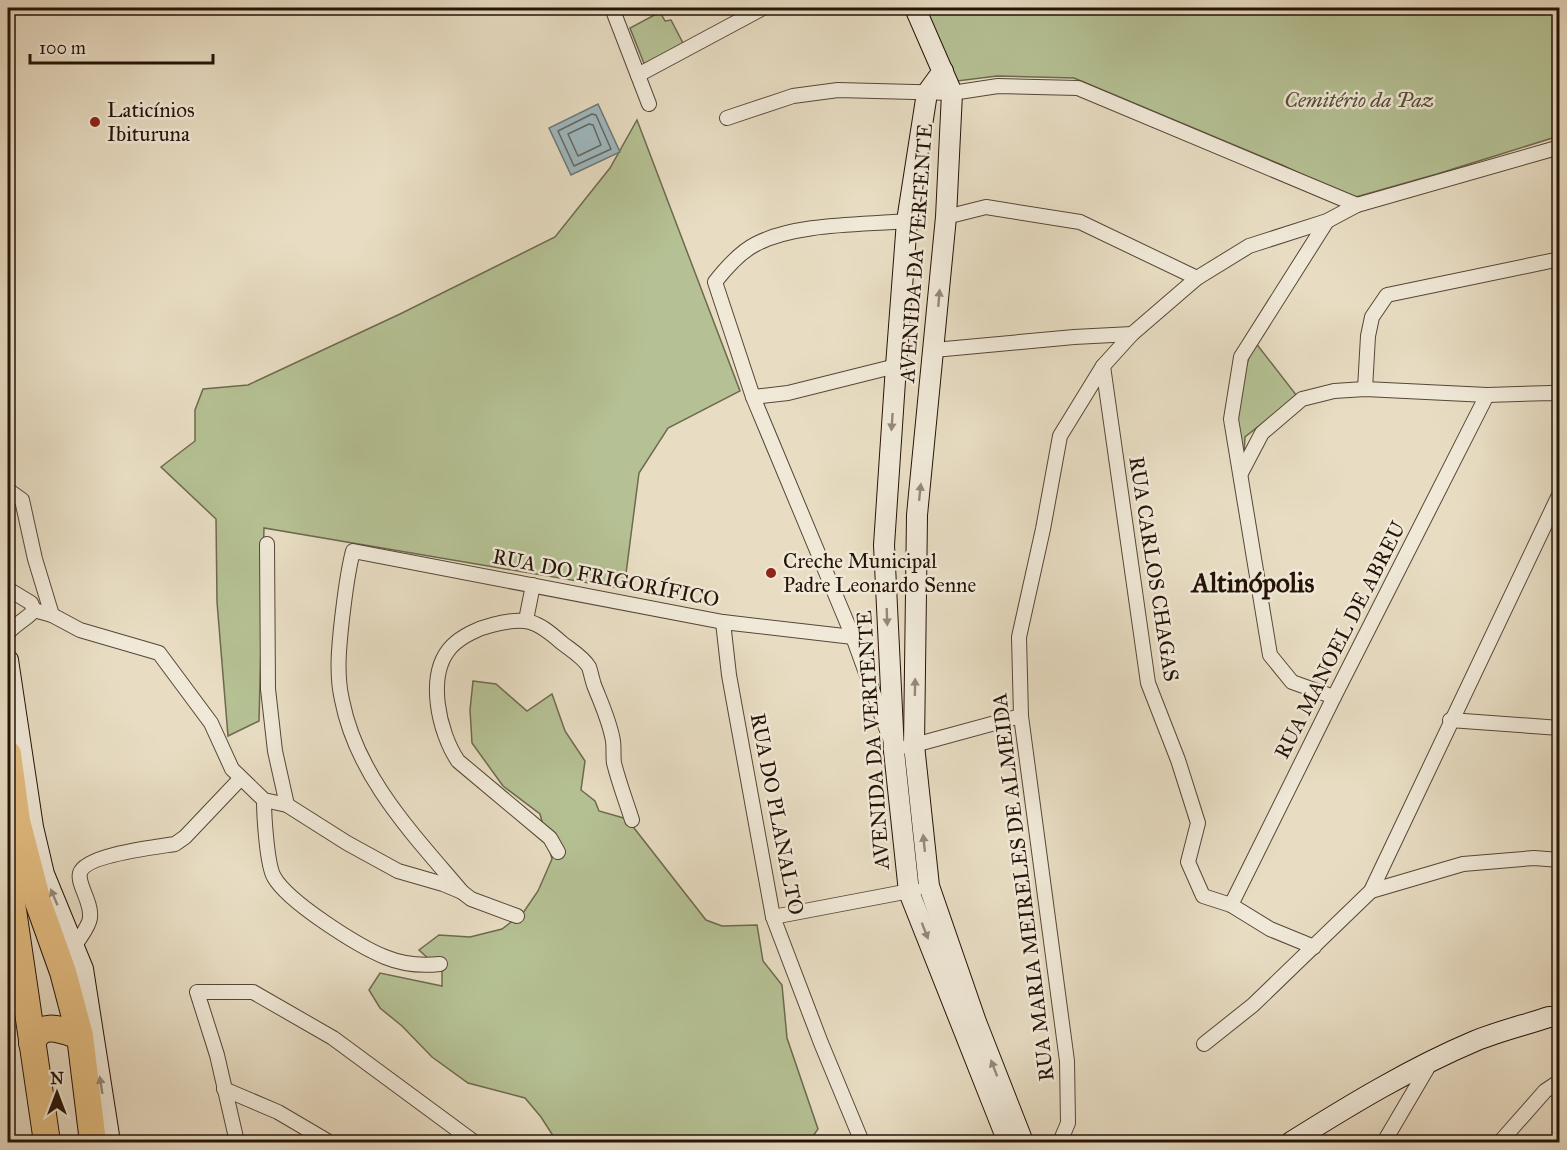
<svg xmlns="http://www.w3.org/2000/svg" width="1567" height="1150" font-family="'IM FELL Great Primer',serif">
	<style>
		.green { fill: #b5c194; stroke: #6d6a4e; stroke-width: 1.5 }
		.water { fill: #9eb8bf; stroke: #6e7676; stroke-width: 1.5 }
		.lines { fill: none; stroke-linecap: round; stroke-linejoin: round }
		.shore { stroke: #626664; stroke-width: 1.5 }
		.street-casing { stroke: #564637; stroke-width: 16 }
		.secondary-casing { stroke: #251308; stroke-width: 22 }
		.highway-casing { stroke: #251308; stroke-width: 28 }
		.street { stroke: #f0e9d8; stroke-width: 14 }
		.secondary { stroke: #f0e9d8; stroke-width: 20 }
		.highway { stroke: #e4be82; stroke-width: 26 }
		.oneway { fill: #95897a }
		.poi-dot { fill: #8f2418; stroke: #f0e9d8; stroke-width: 2 }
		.labels { text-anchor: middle; stroke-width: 5; stroke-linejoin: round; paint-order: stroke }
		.park-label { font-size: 21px; font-style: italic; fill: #575039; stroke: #f0e9d8 }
		.poi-label { font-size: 21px; fill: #251308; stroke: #f0e9d8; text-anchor: start }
		.street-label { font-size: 21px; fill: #251308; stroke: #f0e9d8 }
		.district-label { font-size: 27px; font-weight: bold; fill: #251308; stroke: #f0e9d8 }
	</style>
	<rect width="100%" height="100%" fill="#e8ddc3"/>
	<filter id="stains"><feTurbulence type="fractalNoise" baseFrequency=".00333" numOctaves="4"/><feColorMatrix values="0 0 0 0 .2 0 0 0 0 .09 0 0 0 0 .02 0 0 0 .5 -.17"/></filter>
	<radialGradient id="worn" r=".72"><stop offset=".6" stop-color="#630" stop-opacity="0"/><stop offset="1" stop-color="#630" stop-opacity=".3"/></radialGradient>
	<g class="green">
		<path d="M 925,8 L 1559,8 L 1559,136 L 1437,174 L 1356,197 L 1332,189 L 1282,165 L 1074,78 L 997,76 L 957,81 Z"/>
		<path d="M 660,12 L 665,21 L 671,20 L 684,45 L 645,66 L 630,28 Z"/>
		<path d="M 637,120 L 740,391 L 668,428 L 639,473 L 624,589 L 264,528 L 259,721 L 228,736 L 217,602 L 216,519 L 161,467 L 195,441 L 195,410 L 203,389 L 248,385 L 400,314 L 555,237 L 610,168 Z"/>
		<path d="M 1255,342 L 1297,396 L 1245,437 L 1244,454 C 1227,426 1243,370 1255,342 Z"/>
		<path d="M 473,681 L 496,684 L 527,711 L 552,694 L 565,731 L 585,761 L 581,790 L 595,801 L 599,811 L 627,819 L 706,920 L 722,926 L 757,925 L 763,961 L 782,985 L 787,1038 L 818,1129 L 809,1142 L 557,1142 L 541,1117 L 525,1098 L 468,1083 L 432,1057 L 402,1026 L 380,1008 L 369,990 L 380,973 L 442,986 L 442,971 L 419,950 L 439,935 L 470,937 L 502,929 L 523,913 L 538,891 L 552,859 L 540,814 L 503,786 L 472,743 L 470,710 Z"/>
	</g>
	<path class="water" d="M 598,104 L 620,152 L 571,175 L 549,128 Z"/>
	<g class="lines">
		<g class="shore">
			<path d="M 592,114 L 596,115 L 611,149 L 574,166 L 558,131 Z"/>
			<path d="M 589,124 L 593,125 L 601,145 L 578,156 L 568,134 Z"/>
		</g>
		<g class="street-casing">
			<g id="street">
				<path d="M 612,8 L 649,104"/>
				<path d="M 638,75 L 763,8"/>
				<path d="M 727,118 L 793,96 L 838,90 L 952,93 L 998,86 L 1078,88 L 1357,205"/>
				<path d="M 946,217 L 986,207 L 1080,222 L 1197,278"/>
				<path d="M 1327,221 L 1241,357 L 1231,419 L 1270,655 L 1292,682 L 1334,697"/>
				<path d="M 934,350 L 1074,337 L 1132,334"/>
				<path d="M 1103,366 L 1148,683 L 1178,760 L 1198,823 L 1188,862 L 1203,896 L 1231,905 L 1270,929 L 1314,947"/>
				<path d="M 1365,389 L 1368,336 L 1372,317 L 1387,295 L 1560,259"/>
				<path d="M 753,397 L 788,393 L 896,366"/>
				<path d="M 1241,473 L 1262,433 L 1302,399 L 1334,391 L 1365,389 L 1487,395 L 1552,393 L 1560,395"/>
				<path d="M 8,490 L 22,500 L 35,559 L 52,615"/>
				<path d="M 267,544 L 268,689 L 275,751 L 287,805"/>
				<path d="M 8,589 L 31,603 L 34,610 L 52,615 L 80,630 L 159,653 L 211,723 L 232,769 L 264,800 L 287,805 L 347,843 L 398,871 L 443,884 L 462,892 L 471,899 L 517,916"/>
				<path d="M 526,620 L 533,585"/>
				<path d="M 723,622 L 729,675 L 773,917 L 821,1043 L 862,1142"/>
				<path d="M 8,633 C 15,624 30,617 34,610"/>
				<path d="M 1450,720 L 1560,728"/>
				<path d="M 889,736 L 853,637 L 753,397 L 715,282 C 726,268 740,252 756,244 C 796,223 862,225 907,221"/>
				<path d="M 907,747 L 1021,716"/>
				<path d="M 264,800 C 264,816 267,865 274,877 C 288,902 358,946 385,957 C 402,964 422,966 440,964"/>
				<path d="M 558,852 L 550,838 L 458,761 C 439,733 425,674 452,646 C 462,636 479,628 492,625 C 526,616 536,620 562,643 C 571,650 583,657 589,667 C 591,673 592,679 594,685 C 601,703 610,722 613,741 C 614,748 613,756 614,763 C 619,783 626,801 632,820"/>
				<path d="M 1371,891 L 1463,864 L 1534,858 L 1560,860"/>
				<path d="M 462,892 C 413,834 357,777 342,700 C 336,674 339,646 342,619 C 345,595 347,574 353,551 L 723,622 L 853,637"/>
				<path d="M 1231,905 L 1334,697 L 1487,395"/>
				<path d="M 773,917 L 915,890"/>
				<path d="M 75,946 C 79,938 89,927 90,918 C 92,902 77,884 80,873 C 85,855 156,847 175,844 L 185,837 L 241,778"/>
				<path d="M 1204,1044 L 1253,1005 L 1371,891 L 1560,493"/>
				<path d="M 224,1089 L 278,1112 L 329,1142"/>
				<path d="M 237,1142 L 217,1055 L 197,992 L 253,992 L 333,1038 L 474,1142"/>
				<path d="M 1060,1142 L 1068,1123 L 1067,1061 L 1021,716 L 1019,637 L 1043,529 L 1060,436 L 1103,366 L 1132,334 L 1197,278 L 1249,246 L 1327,221 L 1357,205 L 1560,147"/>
				<path d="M 1384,1142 L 1431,1062"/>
				<path d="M 1500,1142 L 1545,1091 L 1560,1081"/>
			</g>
		</g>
		<g class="secondary-casing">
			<g id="secondary">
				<path d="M 915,8 L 952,93 L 946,217 L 917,515 L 914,745 L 929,886 L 976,1022 L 1023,1142"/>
				<path d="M 943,71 L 927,93 L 907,221 L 896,366 L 884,545 L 894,751 L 909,892 L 1008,1142"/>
				<path d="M 8,660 L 33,827 L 44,874 L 83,969 L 110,1142"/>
				<path d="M 1291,1142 C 1350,1105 1411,1068 1475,1041 C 1499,1031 1525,1025 1549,1017 L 1560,1017"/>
			</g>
		</g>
		<g class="highway-casing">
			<g id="highway">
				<path d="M 8,754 L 17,821 L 38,902 L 63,972 L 80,1036 L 93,1142"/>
				<path d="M 8,876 L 47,1142"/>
				<path d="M 32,1043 C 41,1020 61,1030 80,1036"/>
			</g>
		</g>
		<use href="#street" class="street"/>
		<use href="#secondary" class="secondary"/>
		<use href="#highway" class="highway"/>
	</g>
	<defs><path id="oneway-solid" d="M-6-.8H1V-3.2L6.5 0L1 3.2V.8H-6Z" transform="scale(1.5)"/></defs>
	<g class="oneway">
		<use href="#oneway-solid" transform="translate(939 298) rotate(-85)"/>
		<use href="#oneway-solid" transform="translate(892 422) rotate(94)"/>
		<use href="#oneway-solid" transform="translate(920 492) rotate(-84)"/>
		<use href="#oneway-solid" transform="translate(887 617) rotate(88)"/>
		<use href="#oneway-solid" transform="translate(915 687) rotate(-89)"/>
		<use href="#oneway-solid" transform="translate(924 843) rotate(-96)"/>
		<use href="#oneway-solid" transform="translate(54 897) rotate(-113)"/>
		<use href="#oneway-solid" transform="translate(925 931) rotate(69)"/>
		<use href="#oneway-solid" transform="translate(994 1068) rotate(-111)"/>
		<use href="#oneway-solid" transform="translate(101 1085) rotate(-99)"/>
	</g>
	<g class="poi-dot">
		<circle cx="95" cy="122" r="6"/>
		<circle cx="771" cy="573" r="6"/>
	</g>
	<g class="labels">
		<g class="park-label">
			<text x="1359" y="107">Cemitério da Paz</text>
		</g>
		<g class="poi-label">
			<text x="107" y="117">Laticínios<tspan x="107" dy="24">Ibituruna</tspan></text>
			<text x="783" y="568">Creche Municipal<tspan x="783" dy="24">Padre Leonardo Senne</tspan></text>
		</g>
		<g class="street-label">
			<text transform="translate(916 253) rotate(-86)" y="7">AVENIDA DA VERTENTE</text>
			<text transform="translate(1154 569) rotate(81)" y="7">RUA CARLOS CHAGAS</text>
			<text transform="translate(606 578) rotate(11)" y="7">RUA DO FRIGORÍFICO</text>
			<text transform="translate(1340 640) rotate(-63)" y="7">RUA MANOEL DE ABREU</text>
			<text transform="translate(873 740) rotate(-94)" y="7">AVENIDA DA VERTENTE</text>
			<text transform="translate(777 814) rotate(79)" y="7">RUA DO PLANALTO</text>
			<text transform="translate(1023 887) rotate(-97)" y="7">RUA MARIA MEIRELES DE ALMEIDA</text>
		</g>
		<g class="district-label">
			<text x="1253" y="592">Altinópolis</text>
		</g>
	</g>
	<rect width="1567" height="1150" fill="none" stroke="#e8ddc3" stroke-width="30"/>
	<rect x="9" y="9" width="1549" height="1132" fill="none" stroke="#251308" stroke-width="3"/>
	<rect x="15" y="15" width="1537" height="1120" fill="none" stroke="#251308" stroke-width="1.5"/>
	<g transform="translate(57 1093)" stroke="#f0e9d8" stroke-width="4.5" paint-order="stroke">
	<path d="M0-4.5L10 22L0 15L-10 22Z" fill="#251308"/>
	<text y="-9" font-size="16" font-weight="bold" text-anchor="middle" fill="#251308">N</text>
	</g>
	<path d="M30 54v9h183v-9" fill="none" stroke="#251308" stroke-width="3"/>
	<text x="39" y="54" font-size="18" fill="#251308" stroke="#f0e9d8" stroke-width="4.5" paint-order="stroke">100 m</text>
	<rect width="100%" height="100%" filter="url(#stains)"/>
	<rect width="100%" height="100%" fill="url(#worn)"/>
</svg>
